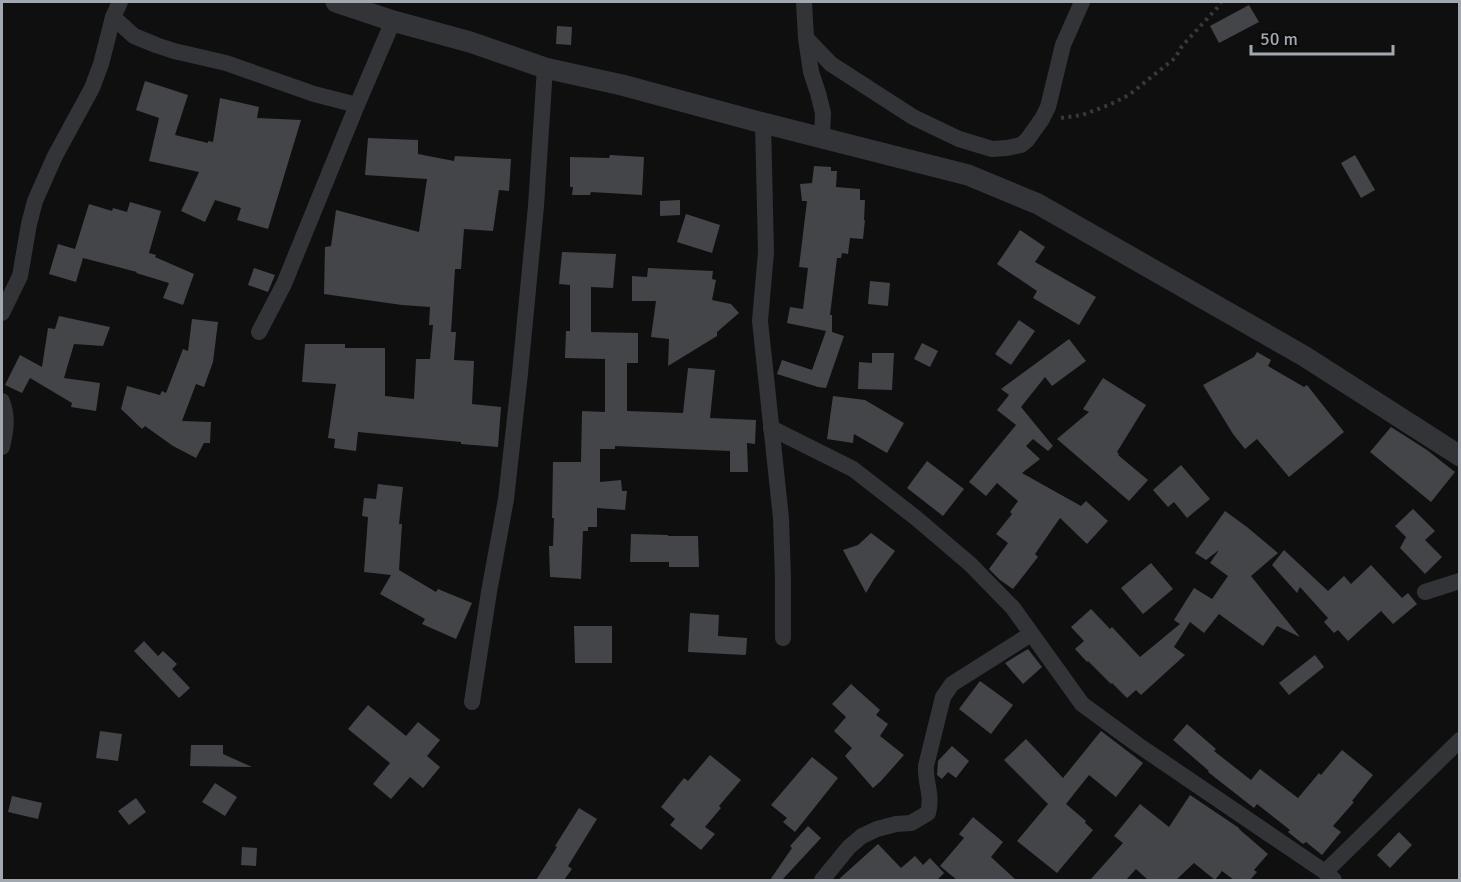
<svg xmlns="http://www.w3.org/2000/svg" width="1461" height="882" font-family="Signika,sans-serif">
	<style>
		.building { fill: #434548 }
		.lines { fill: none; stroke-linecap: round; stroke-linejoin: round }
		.path { stroke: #37393b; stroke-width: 4; stroke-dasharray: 3 4.5; stroke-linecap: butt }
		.minor { stroke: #323437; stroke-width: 16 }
		.tertiary { stroke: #323437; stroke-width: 21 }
	</style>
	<rect width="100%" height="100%" fill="#0f0f10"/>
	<g class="building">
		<path d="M 1249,5 L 1259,22 L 1219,43 L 1210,26 Z"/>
		<path d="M 557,26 L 572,27 L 571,45 L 556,44 Z"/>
		<path d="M 145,81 L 188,95 L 175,135 L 208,143 L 208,141 L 213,142 L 220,98 L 259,107 L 257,118 L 301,120 L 268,229 L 237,220 L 241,208 L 215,200 L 205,222 L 181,211 L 199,172 L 149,161 L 159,118 L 136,110 Z"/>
		<path d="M 368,138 L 418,140 L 418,154 L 454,161 L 455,156 L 511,159 L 509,191 L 499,190 L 493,231 L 464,229 L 461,269 L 455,269 L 451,332 L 456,332 L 454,360 L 474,361 L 472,404 L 501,407 L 498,447 L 461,444 L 461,442 L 358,432 L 356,451 L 334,448 L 335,439 L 328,438 L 336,384 L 302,382 L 305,344 L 345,344 L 345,348 L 385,348 L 385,396 L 414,399 L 416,359 L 430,359 L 433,325 L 429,325 L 430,307 L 402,305 L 324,294 L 325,247 L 331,246 L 336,210 L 419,232 L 427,179 L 365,175 Z"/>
		<path d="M 610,155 L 644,157 L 642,195 L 591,192 L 590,195 L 572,195 L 573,187 L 570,187 L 570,157 L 609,158 Z"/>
		<path d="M 1355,155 L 1375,190 L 1361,198 L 1341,163 Z"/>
		<path d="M 814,166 L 831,167 L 831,171 L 837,171 L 836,187 L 860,189 L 860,200 L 865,200 L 864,220 L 865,220 L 863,239 L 850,238 L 848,254 L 842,253 L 841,258 L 837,258 L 830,315 L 832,315 L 832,332 L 829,331 L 844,336 L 826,388 L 818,387 L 777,374 L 782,360 L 812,370 L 826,331 L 787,323 L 790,307 L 803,309 L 808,268 L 799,267 L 807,201 L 802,201 L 800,184 L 812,183 Z"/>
		<path d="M 680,200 L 680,215 L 660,216 L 660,201 Z"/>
		<path d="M 130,202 L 161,211 L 149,253 L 156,255 L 155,257 L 194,274 L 183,305 L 163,298 L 169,283 L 136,273 L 137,272 L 83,258 L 76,282 L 49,274 L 58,244 L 75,249 L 89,204 L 112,211 L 113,208 L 127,212 Z"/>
		<path d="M 686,214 L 720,225 L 712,253 L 677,242 Z"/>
		<path d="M 1020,230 L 1045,247 L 1035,262 L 1096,297 L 1079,325 L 1033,298 L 1037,291 L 997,264 Z"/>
		<path d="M 562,252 L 616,254 L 613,288 L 591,287 L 591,332 L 638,333 L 638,363 L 627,363 L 627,411 L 683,413 L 688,368 L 715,370 L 710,418 L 756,420 L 755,444 L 747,443 L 748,472 L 730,472 L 730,451 L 615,446 L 615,449 L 600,449 L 600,482 L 621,480 L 622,491 L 627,491 L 625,510 L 597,508 L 597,527 L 588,527 L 588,531 L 583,531 L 581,579 L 550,577 L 549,546 L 553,546 L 554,518 L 552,518 L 553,462 L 581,462 L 582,411 L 605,412 L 605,359 L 565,358 L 566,331 L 570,331 L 570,285 L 559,284 Z"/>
		<path d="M 254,268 L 275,275 L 268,292 L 248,285 Z"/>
		<path d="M 648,268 L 713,271 L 712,279 L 716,280 L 712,300 L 731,304 L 739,313 L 717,332 L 717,336 L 668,366 L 669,339 L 651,337 L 656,301 L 632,301 L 632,276 L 647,277 Z"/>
		<path d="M 870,281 L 890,283 L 888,306 L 868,304 Z"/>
		<path d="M 59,316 L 110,327 L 103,346 L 74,344 L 64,378 L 100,383 L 96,411 L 71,407 L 72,403 L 30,378 L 22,393 L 5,385 L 20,355 L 42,367 L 48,328 L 55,329 Z"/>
		<path d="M 192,319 L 218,322 L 213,362 L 204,387 L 196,384 L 182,421 L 211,422 L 210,443 L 204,443 L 196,458 L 173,446 L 145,426 L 142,429 L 121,409 L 127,386 L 160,395 L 162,391 L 166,393 L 183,349 L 188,351 Z"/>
		<path d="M 1019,320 L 1035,331 L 1011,365 L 995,354 Z"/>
		<path d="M 1069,339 L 1086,361 L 1052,386 L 1045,377 L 1021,407 L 1053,446 L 1048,451 L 1033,439 L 1026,446 L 1040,459 L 1022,473 L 1081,506 L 1086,501 L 1108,521 L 1087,544 L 1060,518 L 1035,554 L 1038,557 L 1013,589 L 1000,580 L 989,569 L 1008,543 L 996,534 L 1012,514 L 1010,512 L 1018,501 L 997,483 L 986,496 L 969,482 L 1016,425 L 997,410 L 1009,395 L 1001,389 Z"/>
		<path d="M 922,343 L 938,351 L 930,367 L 914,359 Z"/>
		<path d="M 1257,352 L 1271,360 L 1268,366 L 1304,387 L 1307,385 L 1344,432 L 1289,477 L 1257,439 L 1245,449 L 1233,434 L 1203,385 L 1254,357 Z"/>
		<path d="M 872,353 L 894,353 L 892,390 L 858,389 L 859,362 L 872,363 Z"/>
		<path d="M 1103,378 L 1146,405 L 1117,452 L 1119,454 L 1118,455 L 1148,480 L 1129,501 L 1057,439 L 1089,412 L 1083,409 Z"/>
		<path d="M 833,396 L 865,400 L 904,423 L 887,453 L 854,434 L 853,443 L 827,439 Z"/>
		<path d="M 1391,427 L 1427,450 L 1455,472 L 1431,502 L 1370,452 Z"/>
		<path d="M 927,461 L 964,489 L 943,516 L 907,488 Z"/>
		<path d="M 1181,465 L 1210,499 L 1187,518 L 1174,502 L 1168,507 L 1153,490 Z"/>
		<path d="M 378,484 L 403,487 L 399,524 L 402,524 L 399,570 L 436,592 L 438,589 L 472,603 L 456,639 L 422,624 L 425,619 L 380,594 L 391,575 L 364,572 L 368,517 L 362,516 L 364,498 L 376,499 Z"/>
		<path d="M 1413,509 L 1435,531 L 1425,540 L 1442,557 L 1425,574 L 1400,548 L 1406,537 L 1395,526 Z"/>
		<path d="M 1225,511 L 1247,527 L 1278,553 L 1251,576 L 1300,637 L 1277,626 L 1263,646 L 1219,614 L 1204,633 L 1190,622 L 1174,647 L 1185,655 L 1141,695 L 1136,690 L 1127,698 L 1112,683 L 1111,684 L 1088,661 L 1087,662 L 1075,649 L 1084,641 L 1071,627 L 1091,609 L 1110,629 L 1112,627 L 1140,657 L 1180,624 L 1174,620 L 1194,588 L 1212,599 L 1228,576 L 1210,563 L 1219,550 L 1206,560 L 1195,553 Z"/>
		<path d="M 871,533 L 895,551 L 874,579 L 866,593 L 843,550 L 858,545 Z"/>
		<path d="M 631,534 L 668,535 L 668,536 L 698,536 L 699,567 L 669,567 L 669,562 L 630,562 Z"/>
		<path d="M 1284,550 L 1328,591 L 1344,576 L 1351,584 L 1371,565 L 1402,598 L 1408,593 L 1417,604 L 1393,624 L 1381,611 L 1348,641 L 1338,630 L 1334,633 L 1324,622 L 1328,618 L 1300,587 L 1297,593 L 1272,565 Z"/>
		<path d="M 1151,563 L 1173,589 L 1143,614 L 1121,588 Z"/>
		<path d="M 690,613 L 719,615 L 718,636 L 747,638 L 746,654 L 745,655 L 688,652 Z"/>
		<path d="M 574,626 L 612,626 L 612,663 L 575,663 Z"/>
		<path d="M 144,641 L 158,656 L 163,651 L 177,664 L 172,669 L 190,688 L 179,698 L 134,651 Z"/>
		<path d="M 1028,649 L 1042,667 L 1023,684 L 1005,663 Z"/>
		<path d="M 1315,655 L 1324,667 L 1289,695 L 1279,683 Z"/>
		<path d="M 980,681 L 1013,705 L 991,734 L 959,709 Z"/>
		<path d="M 851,684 L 880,710 L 876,715 L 888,724 L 880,736 L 904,755 L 881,781 L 873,788 L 845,756 L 852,748 L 834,731 L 846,717 L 832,704 Z"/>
		<path d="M 368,705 L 406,736 L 418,722 L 440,740 L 427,756 L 440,767 L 423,788 L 410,777 L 391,799 L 373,784 L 390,763 L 348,729 Z"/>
		<path d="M 1187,724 L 1216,749 L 1214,751 L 1251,780 L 1260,769 L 1298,798 L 1319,773 L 1321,775 L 1342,750 L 1373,775 L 1352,801 L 1354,802 L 1333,826 L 1341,832 L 1322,855 L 1306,842 L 1303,844 L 1288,832 L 1290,830 L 1257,804 L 1254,808 L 1208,772 L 1209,771 L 1173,740 Z"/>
		<path d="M 100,731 L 122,734 L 118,761 L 96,758 Z"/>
		<path d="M 1101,731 L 1143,763 L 1116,797 L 1089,775 L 1066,804 L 1086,821 L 1085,823 L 1093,830 L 1057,873 L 1017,841 L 1048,804 L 1004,760 L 1026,739 L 1063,778 Z"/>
		<path d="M 191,745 L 223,745 L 223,754 L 252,767 L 190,766 Z"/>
		<path d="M 952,746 L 969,761 L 956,778 L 948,772 L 942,779 L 937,775 L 938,761 Z"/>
		<path d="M 710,755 L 741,780 L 719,806 L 721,808 L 705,827 L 715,834 L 701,850 L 670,825 L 675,819 L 661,807 L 684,778 L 688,781 Z"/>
		<path d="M 812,757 L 838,778 L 795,832 L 783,822 L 787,818 L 771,805 Z"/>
		<path d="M 215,783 L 237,797 L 225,816 L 202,802 Z"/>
		<path d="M 1190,795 L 1239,828 L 1239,829 L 1268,854 L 1254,870 L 1257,872 L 1250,880 L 1234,880 L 1222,871 L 1215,880 L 1194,863 L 1176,880 L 1148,880 L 1136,869 L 1126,880 L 1090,880 L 1123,843 L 1114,836 L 1140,804 L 1169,827 Z"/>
		<path d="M 12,796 L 42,803 L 38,819 L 8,812 Z"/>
		<path d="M 136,798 L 146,812 L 129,825 L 118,811 Z"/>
		<path d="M 579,808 L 597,819 L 568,866 L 572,869 L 564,880 L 536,880 L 557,847 L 555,846 Z"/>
		<path d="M 973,817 L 1003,842 L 991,857 L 1016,880 L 957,880 L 940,866 L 964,838 L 959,834 Z"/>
		<path d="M 808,826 L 821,838 L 782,880 L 770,880 L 792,848 L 790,846 Z"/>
		<path d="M 1399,832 L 1412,845 L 1390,868 L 1377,855 Z"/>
		<path d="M 878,844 L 901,868 L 915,856 L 923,865 L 930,858 L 944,873 L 937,880 L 838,880 Z"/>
		<path d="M 242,847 L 257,848 L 256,866 L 241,865 Z"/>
	</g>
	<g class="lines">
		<path class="path" d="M 1061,118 L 1082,115 L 1109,105 L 1129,95 L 1175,58 L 1182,46 L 1217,8 L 1221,2"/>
		<g class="minor">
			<path d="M 804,2 L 806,38 L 811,72 L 818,93 L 823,113 L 822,138"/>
			<path d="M 113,17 L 134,36 L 156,45 L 174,51 L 226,63 L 314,94 L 357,105"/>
			<path d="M 806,38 L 831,64 L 913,117 L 959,139 L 992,149 L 1007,148 L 1021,145 L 1027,140 L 1042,119 L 1048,107 L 1063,45 L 1082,2"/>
			<path d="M 763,123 L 766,252 L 760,321 L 781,518 L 783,579 L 783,638"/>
			<path d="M 2,313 L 20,276 L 29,224 L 35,201 L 55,156 L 92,88 L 101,64 L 113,17 L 120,2"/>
			<path d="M 259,332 L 284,284 L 357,105 L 393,21"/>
			<path d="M 2,401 C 8,418 6,430 2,447"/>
			<path d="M 771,428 L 853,469 L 916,518 L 970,564 L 1013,608 L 1082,704 L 1138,745 L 1325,872 L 1334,880"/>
			<path d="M 1425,592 L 1460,581"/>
			<path d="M 472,702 L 489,592 L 506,499 L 520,373 L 536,206 L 545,68"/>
			<path d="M 1325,872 L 1460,740"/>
			<path d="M 822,880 L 849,847 L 862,836 L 877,829 L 896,824 L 911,823 L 928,813 C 933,793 925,785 926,766 L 943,697 L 952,684 L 1031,634"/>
		</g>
		<path class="tertiary" d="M 336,2 L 393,21 L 470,42 L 545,68 L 622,85 L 763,123 L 968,175 L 1038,204 L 1304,356 L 1460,456"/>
	</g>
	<rect width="1461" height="882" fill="none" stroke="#a2a8af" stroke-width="6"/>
	<path d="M1251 45v9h142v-9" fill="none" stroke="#a2a8af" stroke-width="3"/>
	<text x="1260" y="45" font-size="18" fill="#a2a8af" stroke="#0a0a0b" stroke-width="4.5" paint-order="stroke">50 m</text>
</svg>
